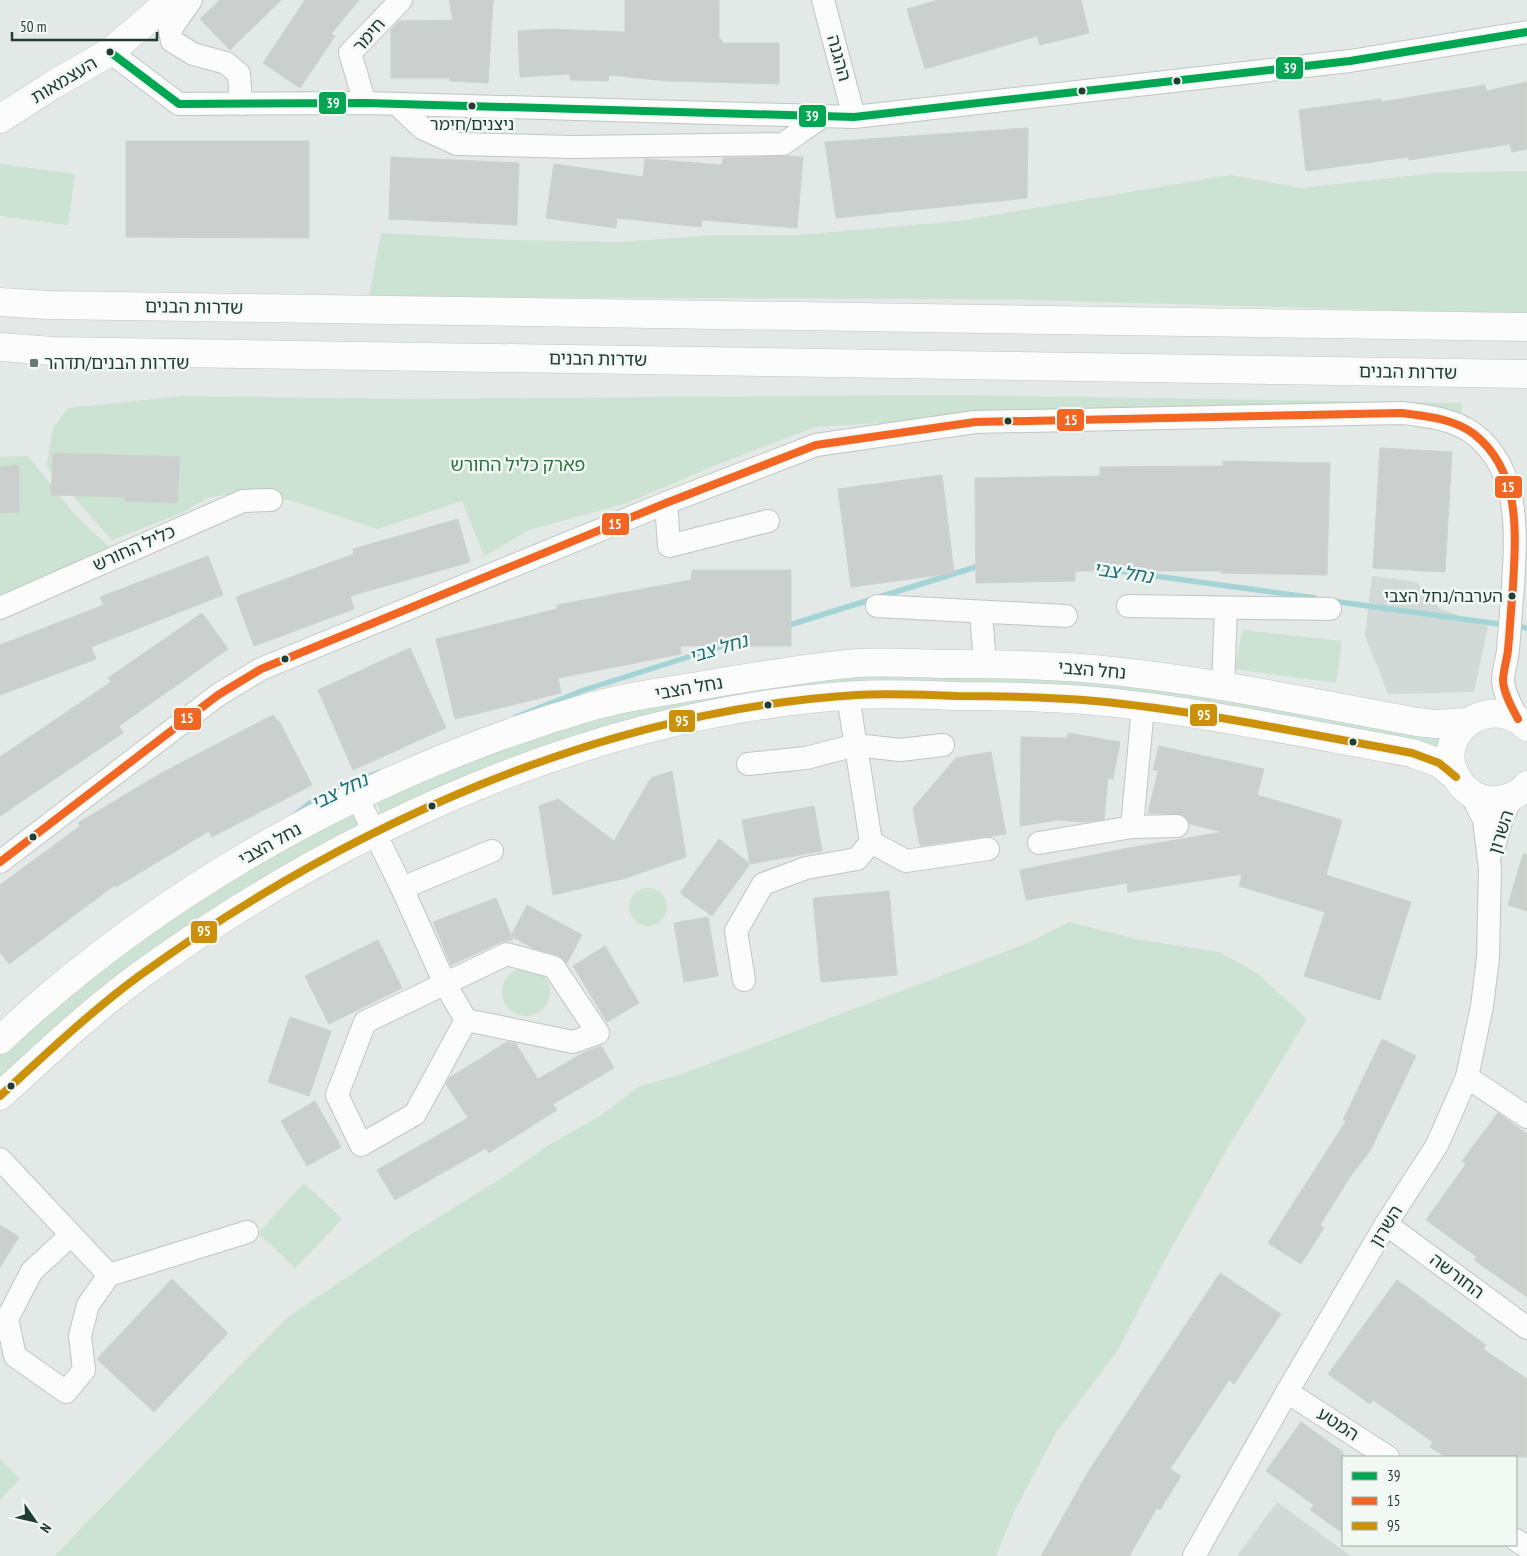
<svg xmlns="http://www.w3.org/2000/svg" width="1527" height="1556" font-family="'PT Sans Narrow','Noto Sans Hebrew',sans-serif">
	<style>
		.built { fill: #d1dad6 }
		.green { fill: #cce2d2 }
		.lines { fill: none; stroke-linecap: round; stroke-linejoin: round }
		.stream { stroke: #a5d4d7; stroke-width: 5.5 }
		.building { fill: #cbd0ce; stroke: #ccd2cf }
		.street-casing { stroke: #c0c6c3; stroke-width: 24 }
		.secondary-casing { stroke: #bfc7c3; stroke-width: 29 }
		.street { stroke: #fbfcfb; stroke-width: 22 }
		.secondary { stroke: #fbfcfb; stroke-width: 28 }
		.bus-1-casing { stroke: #f2f8f4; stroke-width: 11 }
		.bus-2-casing { stroke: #f2f8f4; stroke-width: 11 }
		.bus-3-casing { stroke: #f2f8f4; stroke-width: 11 }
		.bus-1 { stroke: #00a651; stroke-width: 8 }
		.bus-2 { stroke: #f26522; stroke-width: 8 }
		.bus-3 { stroke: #cc910a; stroke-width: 8 }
		.bus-dot { fill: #223c33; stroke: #f2f8f4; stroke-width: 2 }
		.poi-dot { fill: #667972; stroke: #f2f8f4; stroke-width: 2 }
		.labels { text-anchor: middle; stroke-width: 5; stroke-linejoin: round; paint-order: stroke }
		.bus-label { font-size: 17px; fill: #223c33; stroke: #f2f8f4 }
		.street-label { font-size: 18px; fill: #223c33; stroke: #f2f8f4 }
		.poi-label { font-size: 18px; fill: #223c33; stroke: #f2f8f4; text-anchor: start }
		.park-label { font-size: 18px; fill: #2d7242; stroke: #f2f8f4 }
		.water-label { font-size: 19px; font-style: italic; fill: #1d6f76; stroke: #f2f8f4 }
		.line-badge { stroke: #f2f8f4; stroke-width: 2 }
		.badge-label { font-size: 14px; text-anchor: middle; font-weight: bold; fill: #fff }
	</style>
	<rect width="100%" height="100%" fill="#e3e9e6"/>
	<g class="built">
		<path d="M 1372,576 L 1417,582 L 1439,608 L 1488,627 L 1474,692 L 1388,694 L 1365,635 Z"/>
		<path d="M 1277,1502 L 1351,1556 L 1237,1556 Z"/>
	</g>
	<g class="green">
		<path d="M 0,164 L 75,174 L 68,225 L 0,216 Z"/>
		<path d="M 1527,171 L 1527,314 L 1001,299 L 369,297 L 381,233 L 512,240 L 619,242 L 716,235 L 799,235 L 959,221 L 1230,175 L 1302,188 L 1436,173 Z"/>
		<path d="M 946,395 L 1462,403 L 1461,422 L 945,419 L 815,427 L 711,467 L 627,503 L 529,530 L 484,556 L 462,501 L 377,529 L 296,502 L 254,492 L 209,497 L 184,512 L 112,540 L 46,466 L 53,428 L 68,408 L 183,396 L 410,399 Z"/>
		<path d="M 28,456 L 76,516 L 111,549 L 0,596 L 0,457 Z"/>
		<path d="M 1242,630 L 1342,641 L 1336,683 L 1235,669 Z"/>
		<path d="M 1049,669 L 1442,733 L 1434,754 L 1126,702 L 753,704 L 384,823 L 373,791 L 546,724 L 814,670 Z"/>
		<path d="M 350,803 L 364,832 L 0,1089 L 0,1043 L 52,997 Z"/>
		<circle cx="648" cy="907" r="19"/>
		<path d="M 1069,922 L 1140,940 L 1219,952 L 1257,973 L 1307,1019 L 1227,1149 L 1163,1263 L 1118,1350 L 1055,1434 L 1014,1512 L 996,1556 L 54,1556 L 288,1317 L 408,1236 L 502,1178 L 547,1146 L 600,1116 L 638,1087 L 682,1074 L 1028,943 Z"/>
		<circle cx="526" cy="992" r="24"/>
		<path d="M 304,1183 L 342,1219 L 295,1268 L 258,1233 Z"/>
		<path d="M 0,1459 L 20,1479 L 0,1500 Z"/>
	</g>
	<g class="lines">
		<g class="stream">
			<path d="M 1111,570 L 1315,598"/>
			<path d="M 1332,601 L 1506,625"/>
			<path d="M 786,626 L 982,565"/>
			<path d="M 1515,626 L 1527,628"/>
			<path d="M 516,717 L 584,690 L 729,644"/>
			<path d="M 295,815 L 319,796 L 380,772"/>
		</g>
	</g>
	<g class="building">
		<path d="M 220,0 L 281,0 L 230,50 L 200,19 Z"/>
		<path d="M 305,0 L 359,0 L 331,34 L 335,36 L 300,88 L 263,63 Z"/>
		<path d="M 449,0 L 493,0 L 488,83 L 450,81 L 450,78 L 391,78 L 391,30 L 399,21 L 453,20 Z"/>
		<path d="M 625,0 L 719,0 L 719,39 L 722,40 L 722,43 L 779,43 L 779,84 L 667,81 L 609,75 L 608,81 L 570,80 L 570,74 L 520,77 L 518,31 L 549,29 L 625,32 Z"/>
		<path d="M 938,0 L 1081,0 L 1089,33 L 1040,45 L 1037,36 L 925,69 L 907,9 Z"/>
		<path d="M 1527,82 L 1527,149 L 1512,152 L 1510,144 L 1409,160 L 1408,157 L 1306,171 L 1299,110 L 1381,99 L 1381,102 L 1485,85 L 1486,91 Z"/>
		<path d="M 1028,128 L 1027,198 L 836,218 L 825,142 Z"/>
		<path d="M 126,141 L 309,141 L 309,238 L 126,237 Z"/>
		<path d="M 787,156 L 803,157 L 797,228 L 702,220 L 701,227 L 617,218 L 616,228 L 546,218 L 554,164 L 643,177 L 645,159 L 722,165 L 723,158 Z"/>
		<path d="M 391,157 L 519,163 L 517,225 L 389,219 Z"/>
		<path d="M 1380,448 L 1452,452 L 1445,572 L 1373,568 Z"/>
		<path d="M 53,453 L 180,457 L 177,503 L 125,501 L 125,497 L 51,495 Z"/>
		<path d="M 1223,461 L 1330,463 L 1327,575 L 1221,573 L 1221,571 L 1075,571 L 1075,581 L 976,583 L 975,478 L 1100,476 L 1100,467 L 1223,466 Z"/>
		<path d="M 19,465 L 19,512 L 0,513 L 0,467 Z"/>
		<path d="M 942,475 L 954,573 L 851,587 L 838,489 Z"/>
		<path d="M 458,519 L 470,562 L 350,596 L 354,609 L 254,646 L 236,597 L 354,554 L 353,549 Z"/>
		<path d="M 208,556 L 223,595 L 91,647 L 96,659 L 0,695 L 0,645 L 104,605 L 100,597 Z"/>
		<path d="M 692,570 L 791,570 L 791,646 L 680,646 L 681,654 L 558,678 L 561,693 L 455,719 L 436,639 L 557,609 L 557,605 L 691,580 Z"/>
		<path d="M 202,613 L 228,649 L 119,726 L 123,733 L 0,816 L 0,757 L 111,682 L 108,678 Z"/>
		<path d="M 410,648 L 446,728 L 353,770 L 318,690 Z"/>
		<path d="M 273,715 L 280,723 L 312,785 L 212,837 L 209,831 L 116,887 L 115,885 L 9,964 L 0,952 L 0,885 L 80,826 L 78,823 L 163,772 Z"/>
		<path d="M 1068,733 L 1120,742 L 1113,779 L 1108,778 L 1104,819 L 1083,822 L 1058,820 L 1020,826 L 1021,737 L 1067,738 Z"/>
		<path d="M 1159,746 L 1264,769 L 1257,795 L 1342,820 L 1326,875 L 1411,902 L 1380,1000 L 1304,976 L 1325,912 L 1239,886 L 1242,874 L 1128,892 L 1127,883 L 1026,900 L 1020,870 L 1123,849 L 1223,832 L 1190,824 L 1183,814 L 1148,813 L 1158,771 L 1153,770 Z"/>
		<path d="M 991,752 L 1006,834 L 920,846 L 913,808 L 956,758 Z"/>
		<path d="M 672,771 L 686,857 L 626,878 L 553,895 L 539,806 L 558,799 L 614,841 L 651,778 Z"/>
		<path d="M 814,806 L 822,851 L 750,864 L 742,820 Z"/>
		<path d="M 719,839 L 750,864 L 712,916 L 680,893 Z"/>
		<path d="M 1523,854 L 1527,855 L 1527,911 L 1508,905 Z"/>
		<path d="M 889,891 L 897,975 L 821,982 L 813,898 Z"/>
		<path d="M 496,898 L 513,940 L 501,942 L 451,965 L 433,922 Z"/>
		<path d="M 527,905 L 582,935 L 567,963 L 558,955 L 533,948 L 511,936 Z"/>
		<path d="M 708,917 L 718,976 L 684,982 L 674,923 Z"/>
		<path d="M 378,940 L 402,988 L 329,1024 L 305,976 Z"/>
		<path d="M 605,946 L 639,1003 L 607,1022 L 573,966 Z"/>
		<path d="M 290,1017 L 331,1031 L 309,1096 L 268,1082 Z"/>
		<path d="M 1382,1039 L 1416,1056 L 1370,1151 L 1350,1177 L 1320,1225 L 1324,1228 L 1301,1264 L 1268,1243 L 1346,1121 L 1343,1120 Z"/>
		<path d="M 507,1042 L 516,1044 L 538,1079 L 585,1052 L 601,1046 L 614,1068 L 553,1104 L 557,1110 L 489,1153 L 486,1148 L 395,1200 L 377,1170 L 468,1118 L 446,1084 L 449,1078 Z"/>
		<path d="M 315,1101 L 341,1147 L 307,1166 L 281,1121 Z"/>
		<path d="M 1498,1113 L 1527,1134 L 1527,1297 L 1474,1260 L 1477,1257 L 1426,1220 L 1466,1164 L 1462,1161 Z"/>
		<path d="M 0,1225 L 19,1237 L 0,1267 Z"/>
		<path d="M 1220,1273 L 1281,1314 L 1234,1384 L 1229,1380 L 1170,1469 L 1181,1476 L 1160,1510 L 1157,1508 L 1129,1556 L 1041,1556 L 1088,1472 Z"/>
		<path d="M 172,1279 L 228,1333 L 154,1412 L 97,1359 Z"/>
		<path d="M 1397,1280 L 1486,1345 L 1483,1349 L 1527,1379 L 1527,1457 L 1446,1457 L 1430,1447 L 1433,1442 L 1373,1400 L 1370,1404 L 1328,1374 Z"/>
		<path d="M 1301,1422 L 1343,1452 L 1343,1533 L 1310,1510 L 1314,1505 L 1266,1471 Z"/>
	</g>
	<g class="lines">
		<g class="street-casing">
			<g id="street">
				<path d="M 191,0 L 170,30 L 172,41 L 193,54 L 226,63 L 239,74 L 241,104"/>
				<path d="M 823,0 L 854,117"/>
				<path d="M 110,52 L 179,104 L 365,103 L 854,117 L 1350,61 L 1527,32"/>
				<path d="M 365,103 L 350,53 L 401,0"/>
				<path d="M 397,104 L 422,128 L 457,144 L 574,147 L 783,144 L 823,116"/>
				<path d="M 666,503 L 669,546 L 768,521"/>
				<path d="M 877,606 L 1066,616"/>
				<path d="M 1128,606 L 1330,609"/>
				<path d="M 0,608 L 243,501 L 271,500"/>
				<path d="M 981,613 L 985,664"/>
				<path d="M 1223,686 L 1226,608"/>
				<path d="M 748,764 L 806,758 L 856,745 L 900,750 L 943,745"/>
				<path d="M 357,797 L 402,888 L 445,984 L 466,1020 L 573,1042 L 598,1033 L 554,967 L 507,954 L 365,1022 L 337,1095 L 361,1145 L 415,1114 L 466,1020"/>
				<path d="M 1132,827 L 1143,707"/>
				<path d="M 871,842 L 906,861 L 988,849"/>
				<path d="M 1039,843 L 1132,827 L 1177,826"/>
				<path d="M 1493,850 L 1502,818 L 1513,796"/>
				<path d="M 0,862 L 218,695 L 261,669 L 666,503 L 816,445 L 975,422 L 1402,413 C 1427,416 1454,419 1474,434 C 1521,471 1516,533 1513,586 C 1511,607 1510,629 1508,650 C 1507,660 1503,671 1503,681 C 1504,694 1512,708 1518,719"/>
				<path d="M 402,888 L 492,851"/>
				<path d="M 744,980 L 736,931 L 763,884 L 806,868 L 857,859 L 871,842 L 848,696"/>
				<path d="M 1467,1077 L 1527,1117"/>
				<path d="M 0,1159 L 109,1275"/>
				<path d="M 1386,1224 L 1527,1328"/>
				<path d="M 71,1235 L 32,1271 L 7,1319 L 15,1356 L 66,1392 L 84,1370 L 80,1336 L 88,1305 L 109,1275 L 247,1232"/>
				<path d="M 1287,1392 L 1388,1457"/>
				<path d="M 1516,1540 L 1527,1547"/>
				<path d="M 1194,1556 L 1287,1392 L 1386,1224 L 1437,1145 L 1467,1077 L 1482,1006 L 1488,958 L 1490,869 L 1484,820 L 1470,792"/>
			</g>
		</g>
		<g class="secondary-casing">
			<g id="secondary">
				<path d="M 0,119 L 51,86 L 110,52 L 171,0"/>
				<path d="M 0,302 L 48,305 L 1527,327"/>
				<path d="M 0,347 L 52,351 L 1527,374"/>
				<path d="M 1527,727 C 1487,689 1427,739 1460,783 C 1467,792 1478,799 1489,800 C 1503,801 1518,796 1527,785"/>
				<path d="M 0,1040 C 165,885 376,769 593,706 C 627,696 663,692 698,686 C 751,677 803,668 857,663 C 890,661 923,664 956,664 C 1002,664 1047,665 1093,669 C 1202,679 1309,702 1417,722 L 1435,724 L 1467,722"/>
				<path d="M 0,1096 C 45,1055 90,1012 139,976 C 346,826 599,711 857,695 C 890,693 924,695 957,696 C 1003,696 1049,697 1095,701 C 1201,711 1306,734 1412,753 L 1439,763 L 1456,777"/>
			</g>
		</g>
		<use href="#street" class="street"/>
		<use href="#secondary" class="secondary"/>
		<g class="bus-1-casing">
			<path id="bus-1" d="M 110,52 L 179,104 L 365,103 L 854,117 L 1350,61 L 1527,32"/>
		</g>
		<g class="bus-2-casing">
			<path id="bus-2" d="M 0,862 L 218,695 L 261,669 L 666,503 L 816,445 L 975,422 L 1402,413 C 1427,416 1454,419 1474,434 C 1521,471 1516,533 1513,586 C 1511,607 1510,629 1508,650 C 1507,660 1503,671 1503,681 C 1504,694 1512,708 1518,719"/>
		</g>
		<g class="bus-3-casing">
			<path id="bus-3" d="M 0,1096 C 45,1055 90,1012 139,976 C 346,826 599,711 857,695 C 890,693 924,695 957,696 C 1003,696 1049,697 1095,701 C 1201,711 1306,734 1412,753 L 1439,763 L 1456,777"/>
		</g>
		<use href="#bus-1" class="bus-1"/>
		<use href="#bus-2" class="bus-2"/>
		<use href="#bus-3" class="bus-3"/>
	</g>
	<g class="bus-dot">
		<circle cx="110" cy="52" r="4.5"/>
		<circle cx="1177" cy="81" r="4.5"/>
		<circle cx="1082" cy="91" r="4.5"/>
		<circle cx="472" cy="106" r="4.5"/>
		<circle cx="1008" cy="421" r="4.5"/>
		<circle cx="1512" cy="596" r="4.5"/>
		<circle cx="285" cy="659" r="4.5"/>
		<circle cx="768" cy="705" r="4.5"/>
		<circle cx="1353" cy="742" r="4.5"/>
		<circle cx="432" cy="806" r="4.5"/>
		<circle cx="33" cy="837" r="4.5"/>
		<circle cx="11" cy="1086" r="4.5"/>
	</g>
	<rect class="poi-dot" x="29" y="358" width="10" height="10" rx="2.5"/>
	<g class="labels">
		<g class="bus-label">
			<text x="472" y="130">ניצנים/חימר</text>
			<text x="1503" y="602" text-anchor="end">הערבה/נחל הצבי</text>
		</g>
		<g class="street-label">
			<text transform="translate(369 35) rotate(-49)" y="6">חימר</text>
			<text transform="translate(839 58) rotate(75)" y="6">ההגנה</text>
			<text transform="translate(64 80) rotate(-31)" y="6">העצמאות</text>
			<text transform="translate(194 307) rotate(1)" y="6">שדרות הבנים</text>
			<text transform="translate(598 359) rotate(1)" y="6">שדרות הבנים</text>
			<text transform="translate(1408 372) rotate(1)" y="6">שדרות הבנים</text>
			<text transform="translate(134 548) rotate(-24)" y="6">כליל החורש</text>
			<text transform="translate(1092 670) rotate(5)" y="6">נחל הצבי</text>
			<text transform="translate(689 688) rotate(-10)" y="6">נחל הצבי</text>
			<text transform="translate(1501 832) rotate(-72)" y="6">השרון</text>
			<text transform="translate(270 844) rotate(-29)" y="6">נחל הצבי</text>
			<text transform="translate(1386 1226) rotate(-58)" y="6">השרון</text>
			<text transform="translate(1457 1276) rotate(37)" y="6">החורשה</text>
			<text transform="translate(1338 1424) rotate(33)" y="6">המטע</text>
		</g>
		<g class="poi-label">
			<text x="44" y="369">שדרות הבנים/תדהר</text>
		</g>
		<g class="park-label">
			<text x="518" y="471">פארק כליל החורש</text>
		</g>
		<g class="water-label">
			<text transform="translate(1123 572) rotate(8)" y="7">נחל צבי</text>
			<text transform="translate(718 648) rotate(-17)" y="7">נחל צבי</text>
			<text transform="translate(339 791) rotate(-26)" y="7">נחל צבי</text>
		</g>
	</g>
	<g class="line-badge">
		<rect x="1275" y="56" width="29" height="24" rx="5" fill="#00a651"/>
		<rect x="318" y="91" width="29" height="24" rx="5" fill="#00a651"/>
		<rect x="798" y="104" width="29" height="24" rx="5" fill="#00a651"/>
		<rect x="1056" y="408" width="29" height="24" rx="5" fill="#f26522"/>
		<rect x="1494" y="475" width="29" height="24" rx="5" fill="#f26522"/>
		<rect x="601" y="512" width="29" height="24" rx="5" fill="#f26522"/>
		<rect x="1189" y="703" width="29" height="24" rx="5" fill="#cc910a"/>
		<rect x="173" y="707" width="29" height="24" rx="5" fill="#f26522"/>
		<rect x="668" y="709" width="28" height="24" rx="5" fill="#cc910a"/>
		<rect x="190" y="920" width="28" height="24" rx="5" fill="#cc910a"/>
	</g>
	<g class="badge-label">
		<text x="1290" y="73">39</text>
		<text x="333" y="108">39</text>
		<text x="812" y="121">39</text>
		<text x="1071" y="425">15</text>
		<text x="1508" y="492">15</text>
		<text x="615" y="529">15</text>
		<text x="1204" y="720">95</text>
		<text x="187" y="723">15</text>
		<text x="682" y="726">95</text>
		<text x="204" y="936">95</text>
	</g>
	<rect x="1342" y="1456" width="175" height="90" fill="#f2f8f4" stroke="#9fada7"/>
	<rect x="1352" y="1472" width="25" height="8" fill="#00a651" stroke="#9fada7"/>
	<text x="1387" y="1481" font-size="15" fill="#223c33">39</text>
	<rect x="1352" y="1497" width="25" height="8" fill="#f26522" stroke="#9fada7"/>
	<text x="1387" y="1506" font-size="15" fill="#223c33">15</text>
	<rect x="1352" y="1522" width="25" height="8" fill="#cc910a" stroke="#9fada7"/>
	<text x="1387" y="1531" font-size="15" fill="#223c33">95</text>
	<g transform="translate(35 1521) rotate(124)" stroke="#f2f8f4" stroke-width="4" paint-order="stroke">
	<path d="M0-4L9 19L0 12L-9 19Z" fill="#223c33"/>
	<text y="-8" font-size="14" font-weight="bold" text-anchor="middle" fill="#223c33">N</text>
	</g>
	<path d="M12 32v8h145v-8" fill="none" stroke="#223c33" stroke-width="2.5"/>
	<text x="20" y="32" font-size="15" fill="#223c33" stroke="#f2f8f4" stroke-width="4" paint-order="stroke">50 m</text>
</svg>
